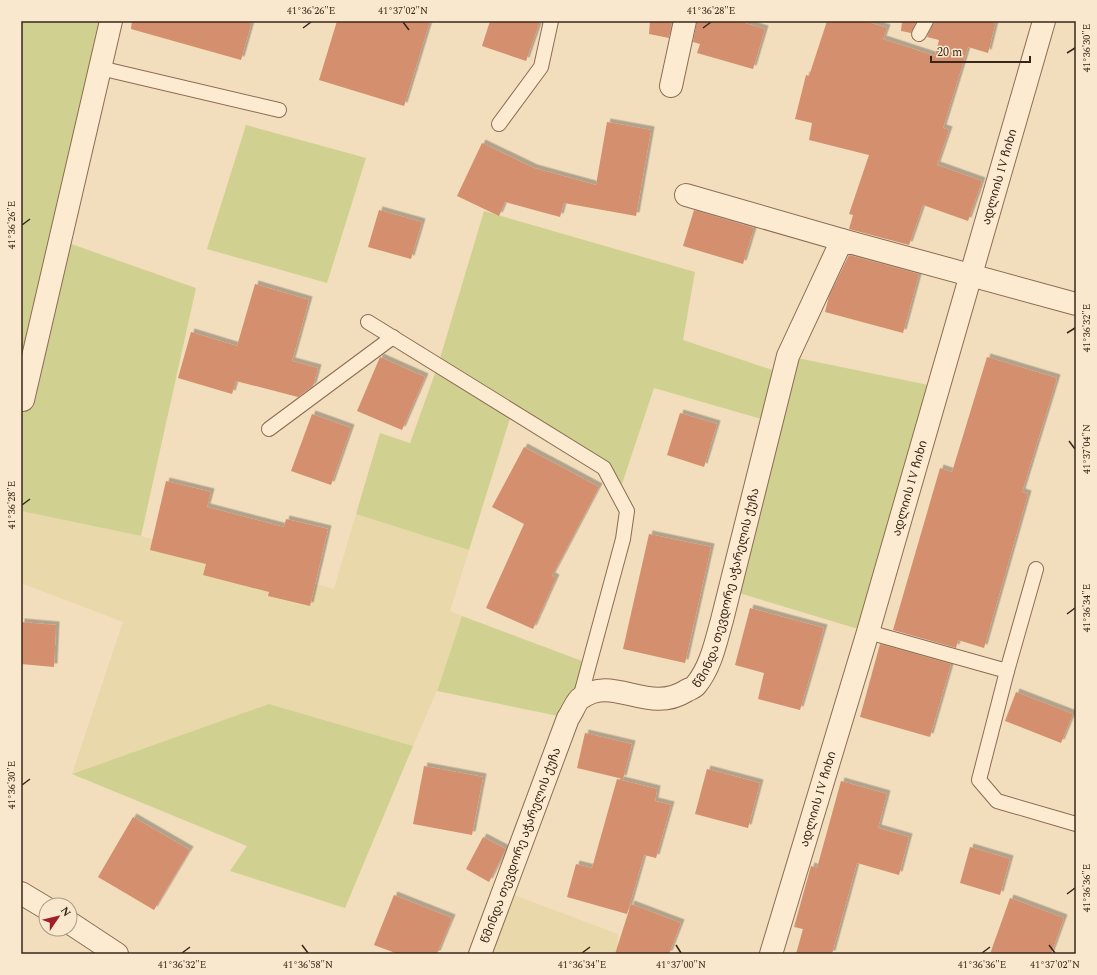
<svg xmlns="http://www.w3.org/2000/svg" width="1097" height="975" font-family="Spectral,'Noto Sans Georgian',serif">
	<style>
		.farmland { fill: #e9d8a9 }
		.green { fill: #d0d190 }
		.building { fill: #d48f6e; filter: url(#shadow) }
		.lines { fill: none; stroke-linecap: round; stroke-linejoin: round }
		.service-casing { stroke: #8c6c54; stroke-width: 16 }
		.minor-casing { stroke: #8c6c54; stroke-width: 24 }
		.service { stroke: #fcebd0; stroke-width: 14 }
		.minor { stroke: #fcebd0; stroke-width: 22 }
		.ticks { fill: none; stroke: #39261a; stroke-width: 1.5 }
		.labels { text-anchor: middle; stroke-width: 3; stroke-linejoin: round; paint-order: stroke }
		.street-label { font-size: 12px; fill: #39261a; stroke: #f9e8cd }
		.neatline { fill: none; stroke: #39261a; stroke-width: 1.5 }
		.ticks-label { font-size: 10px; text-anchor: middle; fill: #39261a }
	</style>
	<defs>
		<filter id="shadow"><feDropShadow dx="3.5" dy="-3.5" stdDeviation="0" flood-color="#0004"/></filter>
	</defs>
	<rect width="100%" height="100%" fill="#f2ddbd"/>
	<g class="farmland">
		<path d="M 21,511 L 141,536 L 334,589 L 356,514 L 469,550 L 450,611 L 462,616 L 437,690 L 413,746 L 269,704 L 72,774 L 123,622 L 21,583 Z"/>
		<path d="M 503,891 L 618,934 L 617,954 L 480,954 Z"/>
	</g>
	<g class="green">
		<path d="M 21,21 L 111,21 L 60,240 L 196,288 L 141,536 L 21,511 Z"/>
		<path d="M 246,125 L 366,158 L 327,283 L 207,249 Z"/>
		<path d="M 484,211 L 695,272 L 683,340 L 784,374 L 788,356 L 938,387 L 868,632 L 729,590 L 772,422 L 654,388 L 619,493 L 604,468 L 512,412 L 469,550 L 356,514 L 380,433 L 410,443 L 438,365 Z"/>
		<path d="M 462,616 L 590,664 L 568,718 L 437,691 Z"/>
		<path d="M 269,704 L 413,746 L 345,908 L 230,871 L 247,846 L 72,774 Z"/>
	</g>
	<g class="building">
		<path d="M 132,21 L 252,21 L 241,60 L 131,29 Z"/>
		<path d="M 337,21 L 430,21 L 404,106 L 319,80 Z"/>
		<path d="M 490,21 L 540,21 L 526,61 L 482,46 Z"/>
		<path d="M 650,21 L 672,21 L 669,38 L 649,34 Z"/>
		<path d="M 697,21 L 738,21 L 765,29 L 753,69 L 697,53 L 700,44 L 693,42 Z"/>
		<path d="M 827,21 L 865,21 L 887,28 L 883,39 L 935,56 L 939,40 L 927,37 L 934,21 L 996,21 L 988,53 L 968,47 L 943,128 L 949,130 L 937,165 L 982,181 L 968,221 L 923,205 L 909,245 L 849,229 L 853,215 L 849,214 L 869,155 L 809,140 L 812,123 L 795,119 L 806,75 L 809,76 Z"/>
		<path d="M 902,21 L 916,21 L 911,33 L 901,31 Z"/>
		<path d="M 607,122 L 651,130 L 636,216 L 564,203 L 560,217 L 505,202 L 499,216 L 457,196 L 482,143 L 534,168 L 596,185 Z"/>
		<path d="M 379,210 L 422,222 L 411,259 L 368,247 Z"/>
		<path d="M 694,210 L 754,228 L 743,264 L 683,246 Z"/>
		<path d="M 849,255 L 919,274 L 903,333 L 825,312 L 829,296 Z"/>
		<path d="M 255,284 L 309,300 L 292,361 L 318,368 L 313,386 L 298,397 L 236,381 L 232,394 L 178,378 L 191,332 L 237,346 Z"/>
		<path d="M 380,357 L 425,377 L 402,430 L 357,411 Z"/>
		<path d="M 987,357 L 1057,378 L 1022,492 L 1028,494 L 984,648 L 958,640 L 956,648 L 893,630 L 940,468 L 952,472 Z"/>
		<path d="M 680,413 L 717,424 L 704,467 L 667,455 Z"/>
		<path d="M 312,414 L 351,428 L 331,485 L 291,471 Z"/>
		<path d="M 524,447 L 599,487 L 552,576 L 556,578 L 533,629 L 486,608 L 524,524 L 492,507 Z"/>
		<path d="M 166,481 L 211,492 L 207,507 L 284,527 L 286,519 L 328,529 L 310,606 L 268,596 L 269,592 L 203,575 L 206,564 L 150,550 Z"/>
		<path d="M 649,534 L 711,547 L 685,663 L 623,649 Z"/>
		<path d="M 750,608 L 824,628 L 800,710 L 758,699 L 764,673 L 735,665 Z"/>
		<path d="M 21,622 L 56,625 L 54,667 L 21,664 Z"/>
		<path d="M 880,644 L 951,664 L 930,737 L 860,717 Z"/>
		<path d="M 1016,692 L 1073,714 L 1061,743 L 1005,721 Z"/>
		<path d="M 585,733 L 632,744 L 623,779 L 577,768 Z"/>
		<path d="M 424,766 L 483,777 L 472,835 L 413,824 Z"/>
		<path d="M 707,769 L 760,783 L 748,828 L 695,814 Z"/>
		<path d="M 617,779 L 657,789 L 655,801 L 671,805 L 656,858 L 644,855 L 627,914 L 567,897 L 576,864 L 592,868 Z"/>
		<path d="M 841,781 L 887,794 L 878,828 L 909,837 L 899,875 L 857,863 L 832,954 L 796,954 L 803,929 L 794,927 L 811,866 L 817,868 Z"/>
		<path d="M 133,817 L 190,850 L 154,910 L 98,877 Z"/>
		<path d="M 483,837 L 506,849 L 489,882 L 466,869 Z"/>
		<path d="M 970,847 L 1010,859 L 1000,895 L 960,883 Z"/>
		<path d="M 394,895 L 452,918 L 437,954 L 398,954 L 374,945 Z"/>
		<path d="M 1010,898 L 1064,918 L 1051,954 L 990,954 Z"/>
		<path d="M 631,904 L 681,923 L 669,954 L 615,954 Z"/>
	</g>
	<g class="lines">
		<g class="service-casing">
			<g id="service">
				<path d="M 919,34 L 926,21"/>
				<path d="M 100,68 L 279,110"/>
				<path d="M 499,124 L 541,67 L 551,21"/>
				<path d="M 368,322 L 604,468 L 627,511 L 623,539 L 580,698"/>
				<path d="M 269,429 L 393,337"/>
				<path d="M 868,632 L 1007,671 L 979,780 L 997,801 L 1076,824"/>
				<path d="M 1007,671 L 1036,569"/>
			</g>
		</g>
		<g class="minor-casing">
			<g id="minor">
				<path d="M 671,86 L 685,21"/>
				<path d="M 686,195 L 842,240"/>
				<path d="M 21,400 L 23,400 L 111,21"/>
				<path d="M 21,893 L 46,908"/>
				<path d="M 70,923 L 117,954"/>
				<path id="s1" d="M 480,954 L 568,718 C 572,713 576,701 581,698 C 613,674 648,715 686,691 C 689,689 694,688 696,685 C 711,667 716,641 722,620 L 788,356 L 842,240 L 1076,304"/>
				<path id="s2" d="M 771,954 L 868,632 L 1044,21"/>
			</g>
		</g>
		<use href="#service" class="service"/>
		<use href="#minor" class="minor"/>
	</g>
	<path class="ticks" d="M 403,22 L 409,30M 303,28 L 311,22M 703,28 L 711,22M 1067,53 L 1075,48M 22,225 L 30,219M 1067,333 L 1075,328M 1069,441 L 1075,449M 22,505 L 30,499M 1067,614 L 1075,608M 22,785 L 30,779M 1067,894 L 1075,888M 302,945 L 308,953M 676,945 L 681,953M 1049,945 L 1055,953M 182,953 L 190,947M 582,953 L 590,947M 982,953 L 990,947"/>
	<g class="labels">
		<g class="street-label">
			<text dy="4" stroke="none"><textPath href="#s2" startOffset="810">ადლიის IV ჩიხი</textPath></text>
			<text dy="4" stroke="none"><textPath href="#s2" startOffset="486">ადლიის IV ჩიხი</textPath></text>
			<text dy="4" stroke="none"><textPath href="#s1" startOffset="499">წმინდა თევდორე აჭარელის ქუჩა</textPath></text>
			<text dy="4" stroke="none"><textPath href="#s2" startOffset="162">ადლიის IV ჩიხი</textPath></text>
			<text dy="4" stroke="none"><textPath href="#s1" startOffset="116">წმინდა თევდორე აჭარელის ქუჩა</textPath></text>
		</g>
	</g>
	<rect width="1097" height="975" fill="none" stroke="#f9e8cd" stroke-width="44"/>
	<g transform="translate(58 917) rotate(55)"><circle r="19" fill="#f9e8cd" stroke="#ac9a85"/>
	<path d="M0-3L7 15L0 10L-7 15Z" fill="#a11e2c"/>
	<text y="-6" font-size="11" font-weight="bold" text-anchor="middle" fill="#39261a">N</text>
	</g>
	<path d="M931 56v6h99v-6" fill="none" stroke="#39261a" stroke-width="2"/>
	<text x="937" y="56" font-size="12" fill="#39261a" stroke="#f9e8cd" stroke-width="3" paint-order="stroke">20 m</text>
	<rect x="22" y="22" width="1053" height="931" class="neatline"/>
	<g class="ticks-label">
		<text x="311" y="14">41°36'26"E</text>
		<text x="403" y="14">41°37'02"N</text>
		<text x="711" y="14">41°36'28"E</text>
		<text transform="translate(1086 48) rotate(-90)" y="4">41°36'30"E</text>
		<text transform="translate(11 225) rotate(-90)" y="4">41°36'26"E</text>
		<text transform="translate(1086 328) rotate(-90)" y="4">41°36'32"E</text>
		<text transform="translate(1086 449) rotate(-90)" y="4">41°37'04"N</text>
		<text transform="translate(11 505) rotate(-90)" y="4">41°36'28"E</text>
		<text transform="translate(1086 608) rotate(-90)" y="4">41°36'34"E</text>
		<text transform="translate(11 785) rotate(-90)" y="4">41°36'30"E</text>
		<text transform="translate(1086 888) rotate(-90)" y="4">41°36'36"E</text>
		<text x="182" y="968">41°36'32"E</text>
		<text x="308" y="968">41°36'58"N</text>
		<text x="582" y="968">41°36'34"E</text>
		<text x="681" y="968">41°37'00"N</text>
		<text x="982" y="968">41°36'36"E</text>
		<text x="1055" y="968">41°37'02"N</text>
	</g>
</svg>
